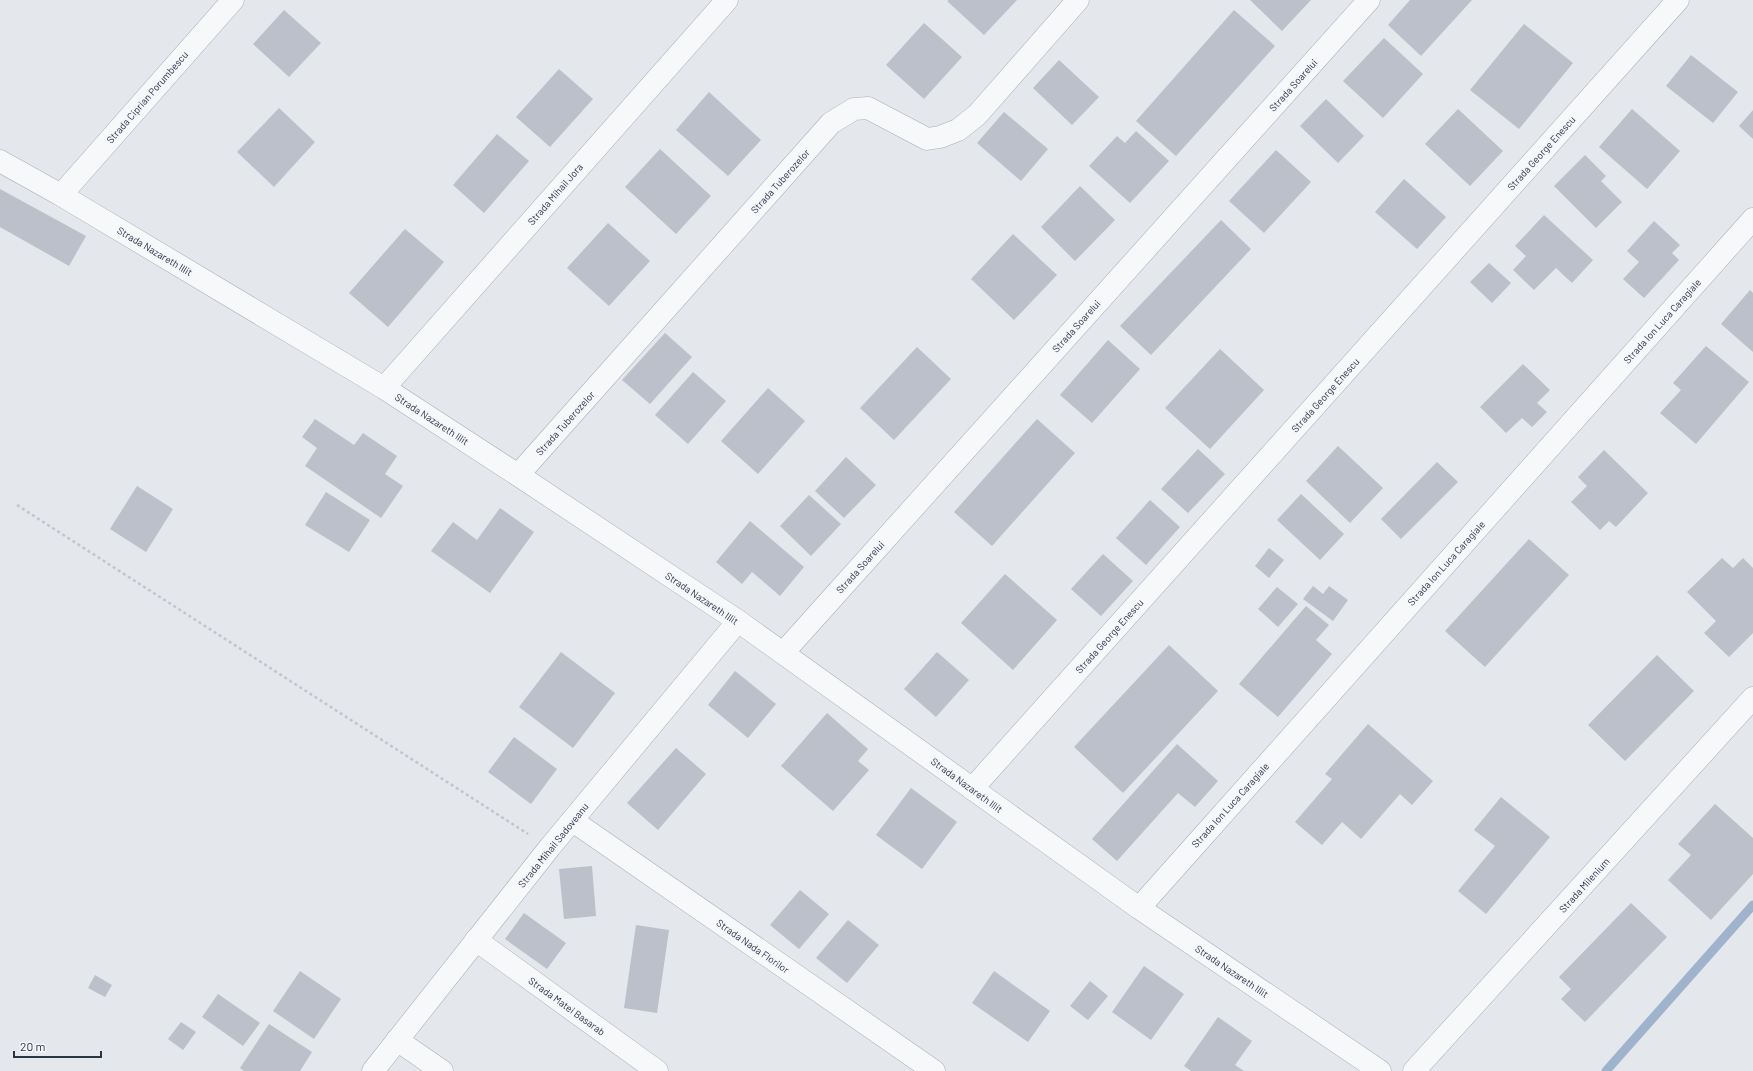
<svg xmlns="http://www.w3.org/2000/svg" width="1753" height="1071" font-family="Barlow,sans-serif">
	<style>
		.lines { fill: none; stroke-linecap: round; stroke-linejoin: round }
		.stream { stroke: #9fb4cc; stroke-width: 9 }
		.building { fill: #bbc0ca }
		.minor-casing { stroke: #a9aeb7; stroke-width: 23 }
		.path { stroke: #c2c5cb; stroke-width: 2.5; stroke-dasharray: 3 3; stroke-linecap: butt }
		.minor { stroke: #f7f8fa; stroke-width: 22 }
		.labels { text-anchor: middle; stroke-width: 3.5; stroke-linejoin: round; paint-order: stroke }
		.street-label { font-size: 10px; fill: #2b3445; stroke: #f4f6f9 }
	</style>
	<rect width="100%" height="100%" fill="#e4e7ec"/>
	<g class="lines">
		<path class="stream" d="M 1606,1071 L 1753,905"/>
	</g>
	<g class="building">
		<path d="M 949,0 L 1017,0 L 984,35 L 947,1 Z"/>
		<path d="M 1250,0 L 1311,0 L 1282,31 Z"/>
		<path d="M 1410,0 L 1472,0 L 1421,56 L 1388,25 Z"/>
		<path d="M 284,10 L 321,43 L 289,77 L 253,44 Z"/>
		<path d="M 1234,10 L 1275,46 L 1176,156 L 1136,121 Z"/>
		<path d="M 924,23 L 962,57 L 924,99 L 886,65 Z"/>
		<path d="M 1524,24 L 1573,63 L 1519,129 L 1470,90 Z"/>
		<path d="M 1384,38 L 1423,74 L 1383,118 L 1343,81 Z"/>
		<path d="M 1691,55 L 1738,92 L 1713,123 L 1666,86 Z"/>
		<path d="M 1059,60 L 1099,97 L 1072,125 L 1033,88 Z"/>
		<path d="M 559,69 L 593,99 L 550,147 L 516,117 Z"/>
		<path d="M 709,92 L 761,140 L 728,176 L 676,130 Z"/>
		<path d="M 1326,99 L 1364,136 L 1338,163 L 1300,126 Z"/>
		<path d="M 279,108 L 315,142 L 274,187 L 237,152 Z"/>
		<path d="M 1458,109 L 1503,151 L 1470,186 L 1425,144 Z"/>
		<path d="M 1632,109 L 1680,151 L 1647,189 L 1599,147 Z"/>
		<path d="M 1753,110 L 1753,139 L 1739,126 Z"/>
		<path d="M 1004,112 L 1048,149 L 1021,181 L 977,143 Z"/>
		<path d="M 1136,131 L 1169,161 L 1130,203 L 1089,166 L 1117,136 L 1125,143 Z"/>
		<path d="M 497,134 L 529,161 L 484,213 L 453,185 Z"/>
		<path d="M 660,149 L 711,196 L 676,234 L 625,187 Z"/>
		<path d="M 1276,150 L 1311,182 L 1264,233 L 1229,201 Z"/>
		<path d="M 1585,155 L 1606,176 L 1601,181 L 1622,202 L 1596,228 L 1554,186 Z"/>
		<path d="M 1404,179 L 1446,217 L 1417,249 L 1375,212 Z"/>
		<path d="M 1080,186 L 1115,220 L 1075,261 L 1041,227 Z"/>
		<path d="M 0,189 L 86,236 L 69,266 L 0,227 Z"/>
		<path d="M 1544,215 L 1593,260 L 1572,283 L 1556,268 L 1534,290 L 1513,270 L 1526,256 L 1515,246 Z"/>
		<path d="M 1221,220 L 1251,249 L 1151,355 L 1120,326 Z"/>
		<path d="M 1654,221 L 1680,245 L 1672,253 L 1679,260 L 1644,298 L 1623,279 L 1639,262 L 1627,251 Z"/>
		<path d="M 608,223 L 650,261 L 609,306 L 567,268 Z"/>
		<path d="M 405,229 L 444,262 L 388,327 L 349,293 Z"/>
		<path d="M 1013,234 L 1057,275 L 1014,320 L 971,279 Z"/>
		<path d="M 1489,263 L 1511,283 L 1492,303 L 1470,282 Z"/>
		<path d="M 1750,290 L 1753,293 L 1753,352 L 1721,324 Z"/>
		<path d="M 665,333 L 692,357 L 650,404 L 622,380 Z"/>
		<path d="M 1108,340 L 1140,369 L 1092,423 L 1060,395 Z"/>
		<path d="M 1706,346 L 1749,382 L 1696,444 L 1660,413 L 1681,390 L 1673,383 Z"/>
		<path d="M 917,347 L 951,379 L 894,440 L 860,408 Z"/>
		<path d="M 1220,349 L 1264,390 L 1210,449 L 1165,408 Z"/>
		<path d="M 1523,364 L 1550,390 L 1537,403 L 1547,412 L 1532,427 L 1522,418 L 1506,433 L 1480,407 Z"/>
		<path d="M 693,372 L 726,401 L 688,444 L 655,415 Z"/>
		<path d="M 768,388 L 805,421 L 758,474 L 721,441 Z"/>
		<path d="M 315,419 L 354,445 L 363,433 L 397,456 L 385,474 L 403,486 L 381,518 L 305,466 L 317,448 L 302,437 Z"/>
		<path d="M 1037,419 L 1075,453 L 992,546 L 954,512 Z"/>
		<path d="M 1338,446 L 1383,488 L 1350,523 L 1306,481 Z"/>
		<path d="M 1198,449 L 1225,474 L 1188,513 L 1161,489 Z"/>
		<path d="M 1604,450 L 1648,493 L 1616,527 L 1609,521 L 1600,530 L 1571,502 L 1587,486 L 1578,477 Z"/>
		<path d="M 846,457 L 876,485 L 844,518 L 815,491 Z"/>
		<path d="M 1437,462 L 1458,482 L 1401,539 L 1381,519 Z"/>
		<path d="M 137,486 L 173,509 L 146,552 L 110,529 Z"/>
		<path d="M 326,492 L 370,520 L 349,552 L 305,525 Z"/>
		<path d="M 1301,494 L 1344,534 L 1320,560 L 1277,520 Z"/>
		<path d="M 809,495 L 841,524 L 811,556 L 780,526 Z"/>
		<path d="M 1150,500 L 1180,527 L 1146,565 L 1116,538 Z"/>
		<path d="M 500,508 L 534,532 L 490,593 L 431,551 L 453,522 L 477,540 Z"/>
		<path d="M 750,521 L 804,567 L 780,596 L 752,572 L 742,584 L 716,562 Z"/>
		<path d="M 1529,539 L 1569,575 L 1485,667 L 1445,631 Z"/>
		<path d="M 1269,548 L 1284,560 L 1269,578 L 1255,566 Z"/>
		<path d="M 1103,554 L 1133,581 L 1101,616 L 1071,589 Z"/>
		<path d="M 1722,558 L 1733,568 L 1743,558 L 1753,568 L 1753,633 L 1729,657 L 1704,633 L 1716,621 L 1687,592 Z"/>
		<path d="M 1005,574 L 1057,620 L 1013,670 L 961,623 Z"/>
		<path d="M 1313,586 L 1323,594 L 1329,586 L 1348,600 L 1333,621 L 1303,599 Z"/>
		<path d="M 1277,587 L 1298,604 L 1278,627 L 1258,609 Z"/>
		<path d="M 1306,606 L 1329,625 L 1316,640 L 1332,654 L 1278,717 L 1239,684 Z"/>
		<path d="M 1169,645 L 1218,691 L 1123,793 L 1074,747 Z"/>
		<path d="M 561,652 L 615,693 L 573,748 L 519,707 Z"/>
		<path d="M 937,652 L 969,680 L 936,717 L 904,689 Z"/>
		<path d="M 1657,655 L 1694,691 L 1625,761 L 1588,725 Z"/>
		<path d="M 735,671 L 776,704 L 748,738 L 708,705 Z"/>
		<path d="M 827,713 L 868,749 L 858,761 L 869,770 L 833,811 L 781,766 Z"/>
		<path d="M 1368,724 L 1433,781 L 1412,805 L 1400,794 L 1361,839 L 1342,822 L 1322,845 L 1295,822 L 1332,779 L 1325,774 Z"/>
		<path d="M 514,737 L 557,769 L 531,804 L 488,772 Z"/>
		<path d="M 1177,744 L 1218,781 L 1195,807 L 1178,793 L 1117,861 L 1092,839 Z"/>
		<path d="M 676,748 L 706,774 L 658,830 L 627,803 Z"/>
		<path d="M 911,788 L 957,822 L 922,869 L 876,835 Z"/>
		<path d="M 1501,797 L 1550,837 L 1486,914 L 1458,891 L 1495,846 L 1474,830 Z"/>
		<path d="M 1715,804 L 1753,838 L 1753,874 L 1711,920 L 1668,880 L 1691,855 L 1678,844 Z"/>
		<path d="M 592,866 L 596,916 L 564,919 L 559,869 Z"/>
		<path d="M 800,890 L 829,914 L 799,949 L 770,925 Z"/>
		<path d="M 1631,903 L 1667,937 L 1585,1022 L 1561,999 L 1571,989 L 1559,977 Z"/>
		<path d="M 524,913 L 566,943 L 547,969 L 505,939 Z"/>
		<path d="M 848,920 L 879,945 L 847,983 L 816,958 Z"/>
		<path d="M 636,925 L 669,930 L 657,1013 L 624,1008 Z"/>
		<path d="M 1144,966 L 1184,994 L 1151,1040 L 1112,1012 Z"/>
		<path d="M 300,971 L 341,999 L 314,1039 L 273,1011 Z"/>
		<path d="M 994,971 L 1050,1011 L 1028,1042 L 972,1003 Z"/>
		<path d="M 95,975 L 112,985 L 105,997 L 88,988 Z"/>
		<path d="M 1090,981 L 1108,996 L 1088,1020 L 1070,1006 Z"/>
		<path d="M 218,994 L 260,1023 L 243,1046 L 202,1017 Z"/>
		<path d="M 1218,1017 L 1252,1041 L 1235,1065 L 1244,1071 L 1191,1071 L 1184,1066 Z"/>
		<path d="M 181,1022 L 196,1032 L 183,1050 L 168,1039 Z"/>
		<path d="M 269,1024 L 312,1052 L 300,1071 L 244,1071 L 240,1068 Z"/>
	</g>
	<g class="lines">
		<g class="minor-casing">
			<g id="minor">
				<path d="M 0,161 L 61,195 L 384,388 L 518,475 L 738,621 L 1139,908 L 1380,1071"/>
				<path d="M 61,195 L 233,0"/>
				<path d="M 384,388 L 727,0"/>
				<path d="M 518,475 L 831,123 L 854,109 L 868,108 L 927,139 L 940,137 L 958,130 L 977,115 L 1078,0"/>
				<path d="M 783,653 L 1369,0"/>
				<path d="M 972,789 L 1678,0"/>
				<path d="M 573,821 L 934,1071"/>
				<path d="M 1139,908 L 1753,219"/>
				<path d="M 476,940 L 657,1071"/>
				<path d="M 397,1040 L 442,1071"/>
				<path d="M 373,1071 L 550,847 L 738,621"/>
				<path d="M 1414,1071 L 1753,698"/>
			</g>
		</g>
		<path class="path" d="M 17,505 L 528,834"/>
		<use href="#minor" class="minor"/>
	</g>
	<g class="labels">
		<g class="street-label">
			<text transform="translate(1293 85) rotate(-48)" y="4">Strada Soarelui</text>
			<text transform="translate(147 97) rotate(-49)" y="4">Strada Ciprian Porumbescu</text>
			<text transform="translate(1541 153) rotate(-48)" y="4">Strada George Enescu</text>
			<text transform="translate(780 181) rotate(-48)" y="4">Strada Tuberozelor</text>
			<text transform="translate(555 194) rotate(-49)" y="4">Strada Mihail Jora</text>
			<text transform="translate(155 251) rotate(31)" y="4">Strada Nazareth Illit</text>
			<text transform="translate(1662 321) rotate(-48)" y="4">Strada Ion Luca Caragiale</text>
			<text transform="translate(1076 326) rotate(-48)" y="4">Strada Soarelui</text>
			<text transform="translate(1325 395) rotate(-48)" y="4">Strada George Enescu</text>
			<text transform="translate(432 419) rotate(33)" y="4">Strada Nazareth Illit</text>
			<text transform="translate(565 423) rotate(-48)" y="4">Strada Tuberozelor</text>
			<text transform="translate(1446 563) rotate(-48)" y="4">Strada Ion Luca Caragiale</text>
			<text transform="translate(860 567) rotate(-48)" y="4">Strada Soarelui</text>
			<text transform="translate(702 598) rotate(34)" y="4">Strada Nazareth Illit</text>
			<text transform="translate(1109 636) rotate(-48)" y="4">Strada George Enescu</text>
			<text transform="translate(967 785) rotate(36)" y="4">Strada Nazareth Illit</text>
			<text transform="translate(1230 805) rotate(-48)" y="4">Strada Ion Luca Caragiale</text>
			<text transform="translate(553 845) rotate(-51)" y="4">Strada Mihail Sadoveanu</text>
			<text transform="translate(1584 885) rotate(-48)" y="4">Strada Milenium</text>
			<text transform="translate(753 946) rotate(35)" y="4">Strada Nada Florilor</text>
			<text transform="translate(1232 971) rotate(34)" y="4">Strada Nazareth Illit</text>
			<text transform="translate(567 1006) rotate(36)" y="4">Strada Matei Basarab</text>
		</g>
	</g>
	<path d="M14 1051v6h87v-6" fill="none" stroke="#2b3445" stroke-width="2"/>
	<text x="20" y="1051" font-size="12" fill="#2b3445" stroke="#f4f6f9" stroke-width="3" paint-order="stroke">20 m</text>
</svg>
